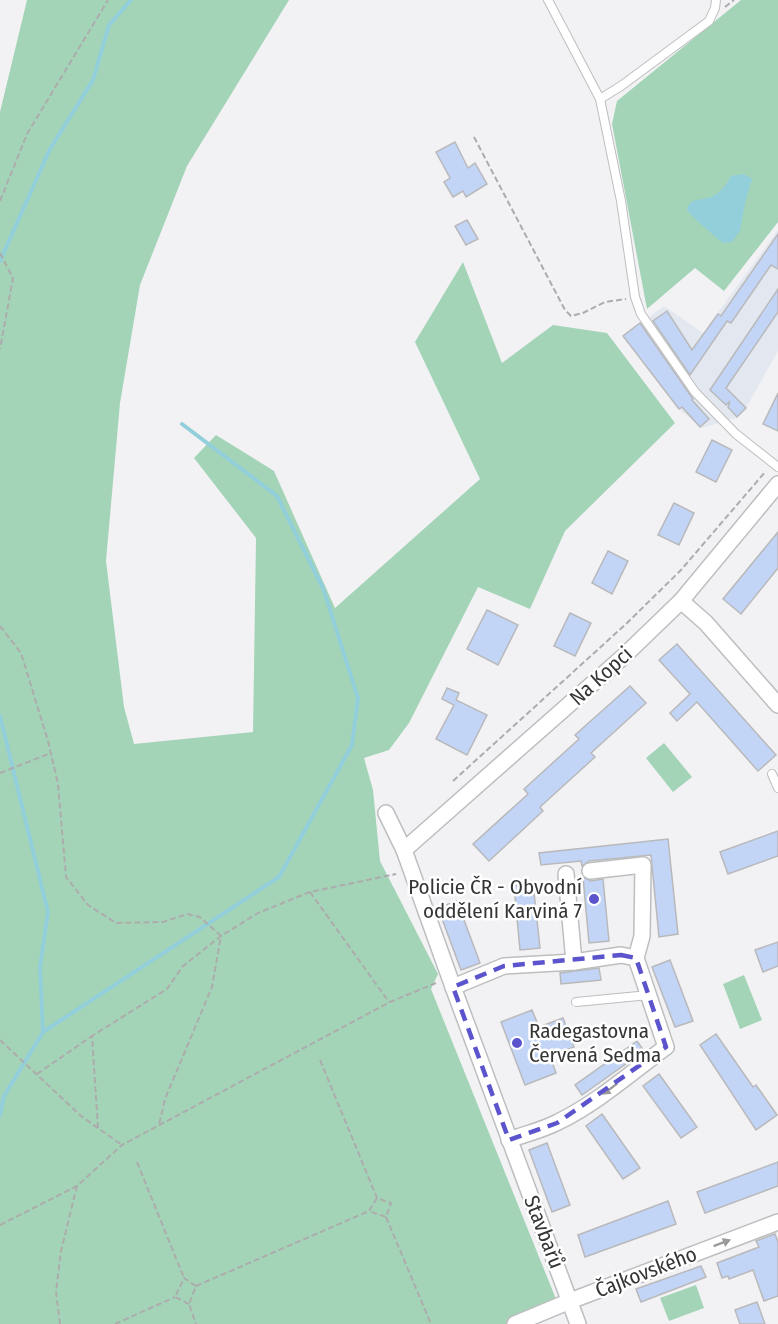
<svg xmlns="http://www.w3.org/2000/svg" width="778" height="1324" font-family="'Fira Sans Condensed',sans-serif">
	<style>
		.built { fill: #e3e7ef }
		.green { fill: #a4d4b7 }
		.water { fill: #92cfdb }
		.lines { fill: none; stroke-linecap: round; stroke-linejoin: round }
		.stream { stroke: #92cfdb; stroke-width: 4 }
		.building { fill: #c2d5f7; stroke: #b9b9bb; stroke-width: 1.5 }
		.service-casing { stroke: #bdbebf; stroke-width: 10 }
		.minor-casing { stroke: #bdbebf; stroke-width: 18 }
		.path { stroke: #acacad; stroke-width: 2; stroke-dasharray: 6 3; stroke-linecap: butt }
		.service { stroke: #fff; stroke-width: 8 }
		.minor { stroke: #fff; stroke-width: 15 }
		.oneway { fill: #9a9a9a }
		.marked { fill: none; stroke: #5b54cc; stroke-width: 4.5; stroke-dasharray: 12 8; stroke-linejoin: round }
		.poi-dot { fill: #5b54cc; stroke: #fff; stroke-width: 2 }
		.labels { text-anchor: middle; stroke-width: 5; stroke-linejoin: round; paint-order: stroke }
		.street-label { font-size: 21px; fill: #343535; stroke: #fff }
		.poi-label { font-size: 21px; fill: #343535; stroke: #fff; text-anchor: end }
	</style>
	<rect width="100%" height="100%" fill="#f2f2f4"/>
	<path class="built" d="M 778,230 L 778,351 L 746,408 L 738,417 L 702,428 L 680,410 L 624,336 L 664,306 L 703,333 Z"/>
	<g class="green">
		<path d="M 27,0 L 289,0 L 187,166 L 140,285 L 120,403 L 106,561 L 124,707 L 134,744 L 253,732 L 256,538 L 194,458 L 216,435 L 274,471 L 335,608 L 480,479 L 415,342 L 463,262 L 502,363 L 553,325 L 607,333 L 675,423 L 565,531 L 530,609 L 478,587 L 409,723 L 389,750 L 364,758 L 373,790 L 380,861 L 438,974 L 431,989 L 558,1304 L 506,1324 L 0,1324 L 0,112 Z"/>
		<path d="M 741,0 L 778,0 L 778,222 L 724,291 L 695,268 L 647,309 L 612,124 L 617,101 Z"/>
		<path d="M 664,743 L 692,777 L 673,792 L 646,758 Z"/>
		<path d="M 744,975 L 762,1020 L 740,1029 L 723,984 Z"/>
		<path d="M 696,1285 L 704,1308 L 669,1321 L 660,1298 Z"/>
	</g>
	<path class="water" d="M 744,174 L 752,179 L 745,203 L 740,231 L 732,242 L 723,243 L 695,219 L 687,210 C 690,197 701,201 711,197 C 721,193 727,184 731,176 Z"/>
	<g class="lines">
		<g class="stream">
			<path d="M 0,261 L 50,149 L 93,80 L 109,25 L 131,0"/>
			<path d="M 0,716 L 48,912 L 40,967 L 43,1032"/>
			<path d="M 0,1115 L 4,1096 L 43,1032 L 279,877 L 352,745 L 358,698 L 323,588 L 277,496 L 182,424"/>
		</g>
	</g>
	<g class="building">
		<path d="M 455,142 L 468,168 L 475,163 L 487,184 L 466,197 L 463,191 L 453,197 L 444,182 L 450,178 L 436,152 Z"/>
		<path d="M 467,220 L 478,239 L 466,245 L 455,226 Z"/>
		<path d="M 778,234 L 778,269 L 771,265 L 731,323 L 727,321 L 690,375 L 653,321 L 667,311 L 692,350 L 718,314 L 721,316 Z"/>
		<path d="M 778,289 L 778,312 L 726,388 L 746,408 L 737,417 L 728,407 L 730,401 L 726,405 L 710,390 Z"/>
		<path d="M 640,323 L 693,399 L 692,400 L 709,419 L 700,427 L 682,407 L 679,409 L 623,336 Z"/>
		<path d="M 778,393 L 778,431 L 763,424 Z"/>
		<path d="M 712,440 L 732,450 L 716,482 L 696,472 Z"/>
		<path d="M 674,503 L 694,513 L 679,545 L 658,535 Z"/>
		<path d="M 778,532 L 778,568 L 741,614 L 723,599 Z"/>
		<path d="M 608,551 L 628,561 L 612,594 L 592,583 Z"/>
		<path d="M 487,610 L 518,625 L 498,665 L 467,649 Z"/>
		<path d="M 570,613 L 591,623 L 575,656 L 554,646 Z"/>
		<path d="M 677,644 L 776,755 L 758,771 L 697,702 L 677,721 L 670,713 L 690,694 L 659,660 Z"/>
		<path d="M 630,686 L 646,703 L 591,753 L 595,757 L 540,807 L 543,811 L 489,861 L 473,844 L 528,794 L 524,789 L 579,739 L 575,735 Z"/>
		<path d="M 447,688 L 459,693 L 456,700 L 487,715 L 467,755 L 436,739 L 454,705 L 442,699 Z"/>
		<path d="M 778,831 L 778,856 L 728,874 L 720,852 Z"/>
		<path d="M 668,839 L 678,934 L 659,937 L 651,855 L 589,861 L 582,866 L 581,861 L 541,865 L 539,853 Z"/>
		<path d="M 583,877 L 591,881 L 603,879 L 609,941 L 589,943 Z"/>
		<path d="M 533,883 L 540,948 L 520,950 L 514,886 Z"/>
		<path d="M 457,901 L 480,963 L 461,970 L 438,908 Z"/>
		<path d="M 778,942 L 778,966 L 763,972 L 755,950 Z"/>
		<path d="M 670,960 L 693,1021 L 675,1027 L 652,967 Z"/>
		<path d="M 599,968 L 601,980 L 561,984 L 560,973 Z"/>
		<path d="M 532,1010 L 539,1027 L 563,1018 L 574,1047 L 550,1056 L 556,1073 L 525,1085 L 501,1022 Z"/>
		<path d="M 716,1034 L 753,1087 L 756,1085 L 777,1115 L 756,1130 L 700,1045 Z"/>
		<path d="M 637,1041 L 644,1051 L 582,1095 L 575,1085 Z"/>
		<path d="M 659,1074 L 697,1127 L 681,1138 L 643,1086 Z"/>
		<path d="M 602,1114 L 640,1168 L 623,1179 L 586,1126 Z"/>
		<path d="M 547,1143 L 570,1205 L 552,1212 L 529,1150 Z"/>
		<path d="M 778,1162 L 778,1186 L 705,1213 L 697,1192 Z"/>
		<path d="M 668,1201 L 676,1224 L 585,1257 L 578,1235 Z"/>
		<path d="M 775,1234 L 778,1242 L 778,1296 L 764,1301 L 753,1270 L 729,1279 L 728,1276 L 722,1278 L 717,1263 L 759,1247 L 756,1241 Z"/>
		<path d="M 701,1266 L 706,1277 L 641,1302 L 636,1289 Z"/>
		<path d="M 757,1302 L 765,1324 L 740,1324 L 735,1310 Z"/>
	</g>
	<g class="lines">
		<g class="service-casing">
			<g id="service">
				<path d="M 548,0 L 600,99"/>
				<path d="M 716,0 L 715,8 L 709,21 L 621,86 L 600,99 L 621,201 L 635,297 L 641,314 L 695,392 L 736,434 L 778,467"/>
				<path d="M 772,774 L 778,788"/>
				<path d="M 576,1002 L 649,995"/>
			</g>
		</g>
		<g class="minor-casing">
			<g id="minor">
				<path d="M 681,601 L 706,623 L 778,705"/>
				<path d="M 386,813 L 404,850 L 453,987 L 578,1324"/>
				<path d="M 404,850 L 624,656 L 681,601 L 778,484"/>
				<path d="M 566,874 L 574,962"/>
				<path d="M 453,987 L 504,966 L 574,962 L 621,955 L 636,958"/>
				<path d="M 509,1140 C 525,1134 543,1130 558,1122 C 597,1103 631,1073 666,1047 L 636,958 L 642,936 L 643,865 L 590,871"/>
				<path d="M 515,1324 L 570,1301 L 778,1222"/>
			</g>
		</g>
		<g class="path">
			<path d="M 725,7 L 734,0"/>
			<path d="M 474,137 L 565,310 L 571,316 L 583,313 L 605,302 L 626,299"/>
			<path d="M 0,201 L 27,134 L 108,0"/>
			<path d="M 0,253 L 13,278 L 0,349"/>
			<path d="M 0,626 L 21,653 L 48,741 L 58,784 L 66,877 L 88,905 L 116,923 L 163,922 L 187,914 L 200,917 L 221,936 L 212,987 L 165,1099 L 159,1125"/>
			<path d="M 0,773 L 51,753"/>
			<path d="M 453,781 L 626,624 L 681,570 L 766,471"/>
			<path d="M 310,892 L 389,1002"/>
			<path d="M 0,1040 L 81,1116 L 122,1145"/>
			<path d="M 320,1060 L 377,1198"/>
			<path d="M 37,1074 L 92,1036"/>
			<path d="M 98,1128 L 92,1036 L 167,989 L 183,966 L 221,936 L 258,913 L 310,892 L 396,874"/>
			<path d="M 137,1162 L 184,1278"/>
			<path d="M 386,1217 L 431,1324"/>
			<path d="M 0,1225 L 77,1186 L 122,1145 L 390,1002 L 436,983"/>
			<path d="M 196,1286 L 369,1211 L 377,1198 L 391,1203 L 386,1217 L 369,1211"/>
			<path d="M 189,1304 L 175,1297 L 184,1278 L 196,1286 L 189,1304 L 196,1324"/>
			<path d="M 60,1324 L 56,1292 L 61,1251 L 77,1186"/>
			<path d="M 115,1324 L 175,1297"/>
		</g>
		<use href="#service" class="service"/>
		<use href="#minor" class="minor"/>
	</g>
	<defs><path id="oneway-solid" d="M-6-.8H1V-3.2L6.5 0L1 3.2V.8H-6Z" transform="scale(1.5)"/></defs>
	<g class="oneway">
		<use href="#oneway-solid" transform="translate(610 1089) rotate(143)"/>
		<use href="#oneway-solid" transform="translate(722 1243) rotate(-21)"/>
	</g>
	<path class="marked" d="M 621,955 L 636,958 L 666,1047 L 557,1123 L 509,1140 L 453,987 L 504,966 Z"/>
	<g class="poi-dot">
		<circle cx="594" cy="899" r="6"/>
		<circle cx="517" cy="1043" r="6"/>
	</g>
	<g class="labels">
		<g class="street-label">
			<text transform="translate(601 676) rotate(-42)" y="7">Na Kopci</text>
			<text transform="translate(544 1232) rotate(69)" y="7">Stavbařů</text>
			<text transform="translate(646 1272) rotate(-21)" y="7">Čajkovského</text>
		</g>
		<g class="poi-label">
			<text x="582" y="894">Policie ČR - Obvodní<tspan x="582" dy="24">oddělení Karviná 7</tspan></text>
			<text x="529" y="1038" text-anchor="start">Radegastovna<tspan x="529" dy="24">Červená Sedma</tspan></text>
		</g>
	</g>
</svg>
